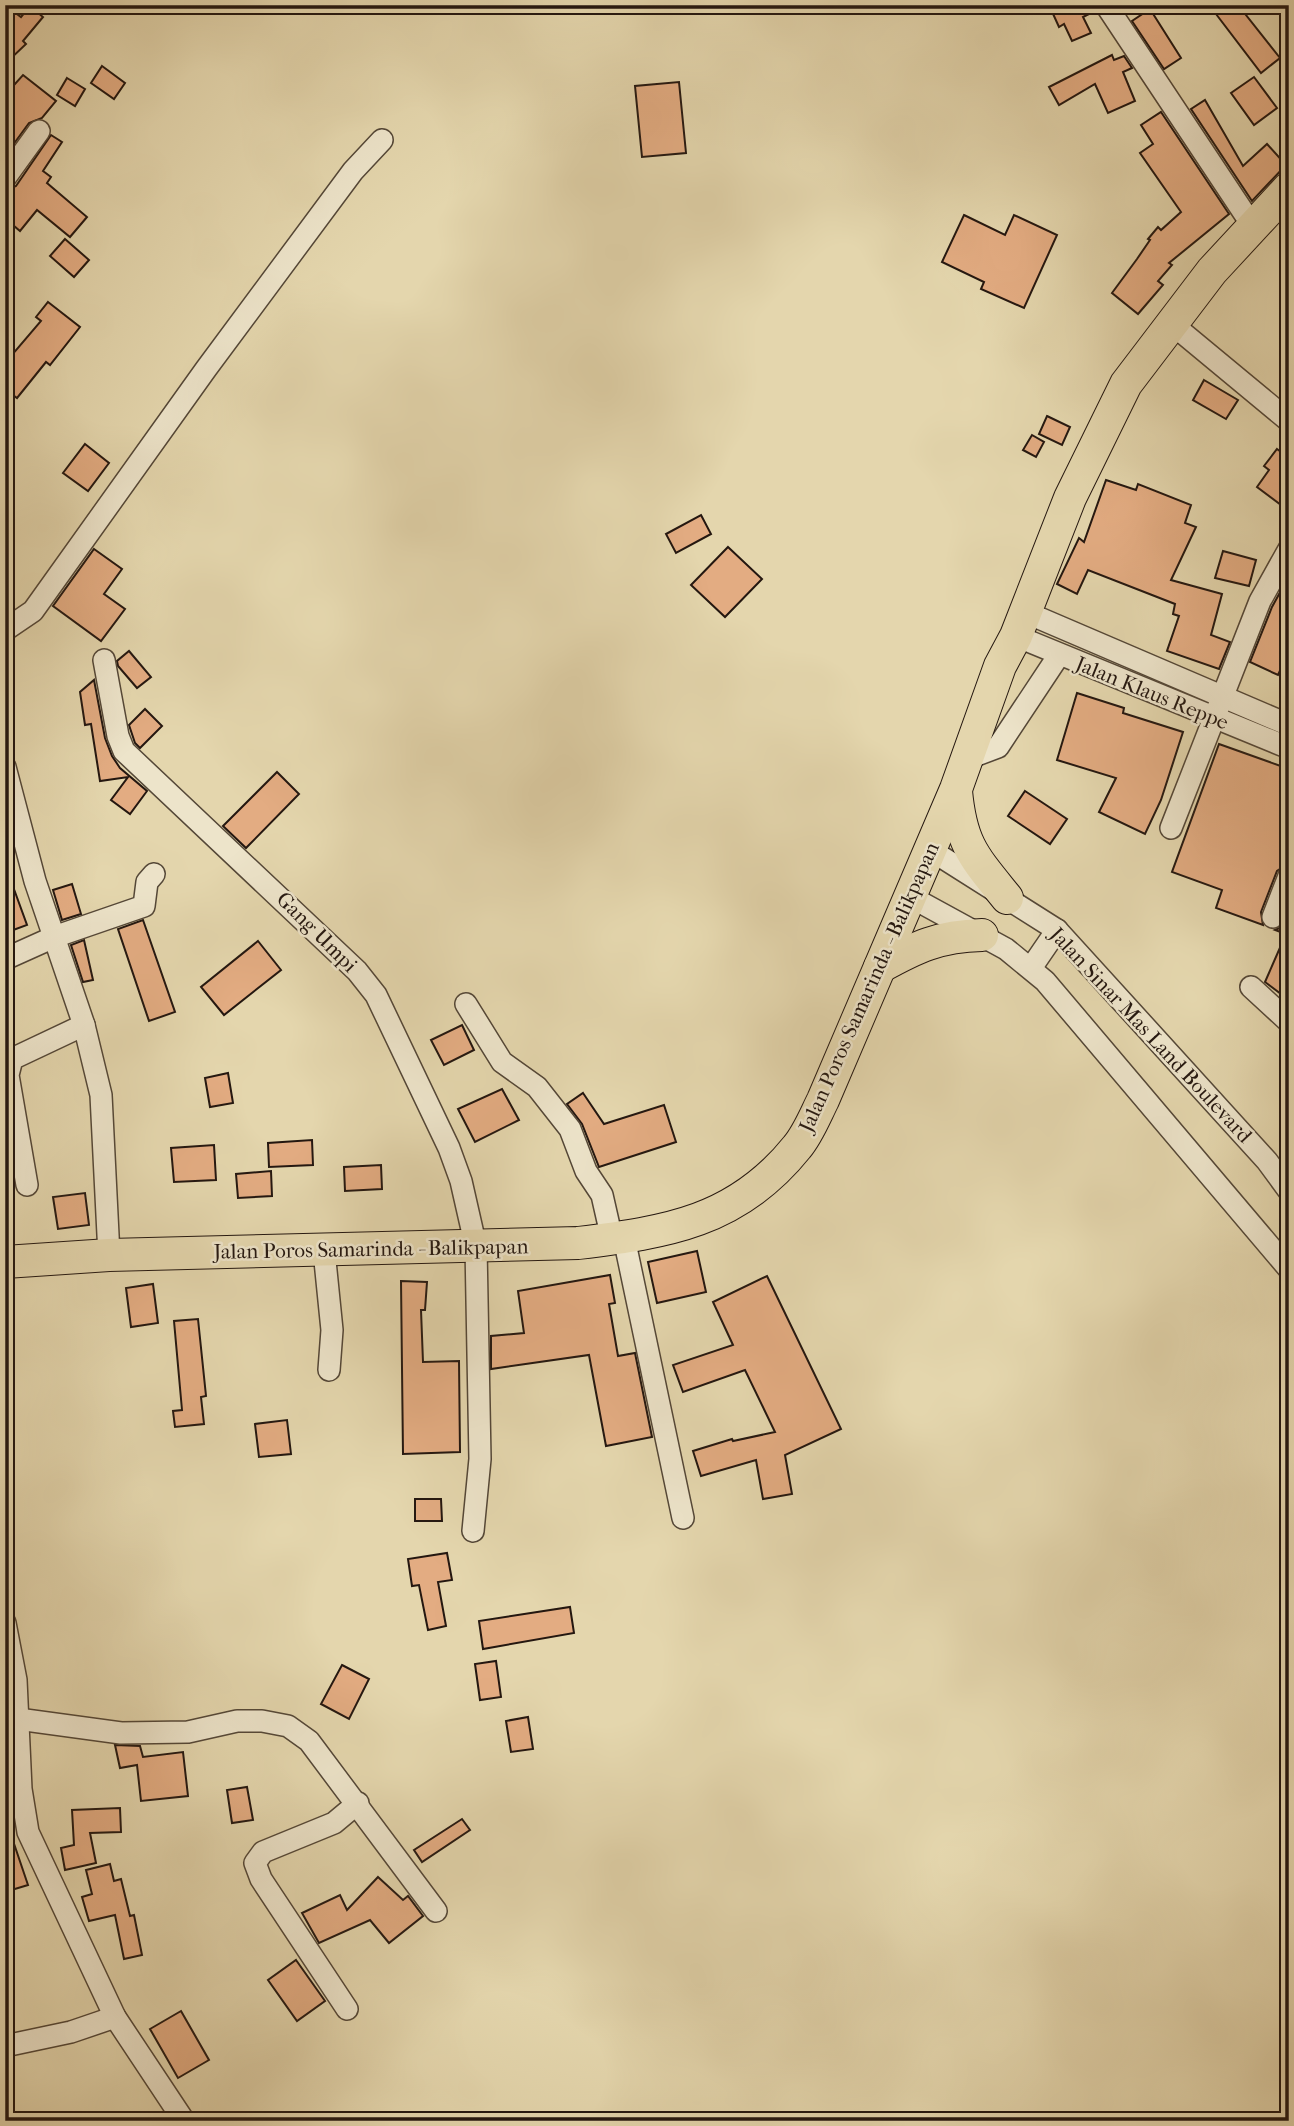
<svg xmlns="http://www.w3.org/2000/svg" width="1294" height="2126" font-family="'IM FELL French Canon',serif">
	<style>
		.building { fill: #e3ac82; stroke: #241710; stroke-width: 2 }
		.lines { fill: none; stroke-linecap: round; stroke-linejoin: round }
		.minor-casing { stroke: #544737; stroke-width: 24 }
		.highway-casing { stroke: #241710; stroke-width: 34 }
		.minor { stroke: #ede4ca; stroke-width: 21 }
		.highway { stroke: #e4d6ad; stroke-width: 32 }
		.labels { text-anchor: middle; stroke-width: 5; stroke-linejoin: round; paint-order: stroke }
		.street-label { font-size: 21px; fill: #241710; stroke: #ede4ca }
	</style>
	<rect width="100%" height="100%" fill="#e4d6ad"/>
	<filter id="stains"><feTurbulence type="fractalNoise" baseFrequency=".00286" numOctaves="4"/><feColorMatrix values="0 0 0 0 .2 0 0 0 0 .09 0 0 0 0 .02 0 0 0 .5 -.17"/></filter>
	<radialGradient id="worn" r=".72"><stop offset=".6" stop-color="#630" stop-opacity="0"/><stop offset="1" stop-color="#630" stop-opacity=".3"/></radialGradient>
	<g class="building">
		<path d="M 5,5 L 21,17 L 30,6 L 43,17 L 23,41 L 26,44 L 5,64 Z"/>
		<path d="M 1049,5 L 1093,5 L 1095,11 L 1083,17 L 1091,33 L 1072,41 L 1064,24 L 1059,27 Z"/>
		<path d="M 1227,5 L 1238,5 L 1280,58 L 1261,73 L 1216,14 Z"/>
		<path d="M 1150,9 L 1181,58 L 1164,69 L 1132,21 Z"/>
		<path d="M 1112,55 L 1114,60 L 1124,56 L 1132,68 L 1123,72 L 1135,101 L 1108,113 L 1095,84 L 1059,105 L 1049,87 Z"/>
		<path d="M 102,66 L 125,83 L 114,99 L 91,83 Z"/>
		<path d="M 23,75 L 56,101 L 42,118 L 29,123 L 10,149 L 5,146 L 5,95 Z"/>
		<path d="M 1254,77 L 1277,108 L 1254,125 L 1231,93 Z"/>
		<path d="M 67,78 L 85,89 L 75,106 L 57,95 Z"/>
		<path d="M 679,82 L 686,153 L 642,157 L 635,86 Z"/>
		<path d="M 1205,100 L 1243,166 L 1267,144 L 1286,165 L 1252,201 L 1191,109 Z"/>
		<path d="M 1161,112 L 1229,214 L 1169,263 L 1172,265 L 1158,281 L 1163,285 L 1138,314 L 1112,293 L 1137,259 L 1150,240 L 1148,239 L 1158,227 L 1161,230 L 1181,212 L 1140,153 L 1153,144 L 1141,125 Z"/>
		<path d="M 51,135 L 62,142 L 43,171 L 51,177 L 47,183 L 87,217 L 70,237 L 37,210 L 20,231 L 14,226 L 5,237 L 5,191 L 16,186 Z"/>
		<path d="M 964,215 L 1005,235 L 1014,215 L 1057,235 L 1024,308 L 981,289 L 984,282 L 942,262 Z"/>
		<path d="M 65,239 L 89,260 L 74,277 L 50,256 Z"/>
		<path d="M 48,302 L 80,327 L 50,365 L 46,362 L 17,398 L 5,389 L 5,363 L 41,321 L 36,317 Z"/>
		<path d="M 1204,380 L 1238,400 L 1226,419 L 1193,400 Z"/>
		<path d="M 1047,416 L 1070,427 L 1062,445 L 1039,434 Z"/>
		<path d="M 1032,435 L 1044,442 L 1036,457 L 1023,450 Z"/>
		<path d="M 85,444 L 109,463 L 88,491 L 63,473 Z"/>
		<path d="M 1277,449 L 1289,458 L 1289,511 L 1257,487 L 1269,470 L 1264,466 Z"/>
		<path d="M 1106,480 L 1136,490 L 1138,484 L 1191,505 L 1185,523 L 1196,527 L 1171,580 L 1222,594 L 1211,635 L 1230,642 L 1219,669 L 1167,651 L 1179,616 L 1173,614 L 1175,604 L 1088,570 L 1077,594 L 1057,584 L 1079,538 L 1084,542 Z"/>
		<path d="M 701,515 L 711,534 L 676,553 L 666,534 Z"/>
		<path d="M 728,547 L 762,579 L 725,617 L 691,585 Z"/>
		<path d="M 94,549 L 122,569 L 104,594 L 125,609 L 101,641 L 53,606 Z"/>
		<path d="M 1223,551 L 1256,560 L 1249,586 L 1215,578 Z"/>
		<path d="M 1289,576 L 1289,651 L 1278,675 L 1250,662 L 1272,607 Z"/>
		<path d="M 129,651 L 151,677 L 137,688 L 118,666 L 117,661 Z"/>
		<path d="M 94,680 L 105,738 L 112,756 L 120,768 L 147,791 L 130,814 L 111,800 L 128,777 L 100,781 L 91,724 L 85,725 L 80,692 Z"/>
		<path d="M 1077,693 L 1124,708 L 1123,713 L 1183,732 L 1161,800 L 1145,834 L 1099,812 L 1116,778 L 1057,760 Z"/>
		<path d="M 145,709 L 162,726 L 140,748 L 135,743 L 129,725 Z"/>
		<path d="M 1219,744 L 1289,769 L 1289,863 L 1277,871 L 1261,912 L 1263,925 L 1216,908 L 1222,890 L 1172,872 Z"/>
		<path d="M 277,772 L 299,794 L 246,848 L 223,826 Z"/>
		<path d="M 1025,791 L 1067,819 L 1050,844 L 1008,816 Z"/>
		<path d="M 7,870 L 27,925 L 5,933 L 5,871 Z"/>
		<path d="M 72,884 L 81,914 L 62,920 L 53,890 Z"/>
		<path d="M 1289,913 L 1289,1000 L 1265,982 L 1286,934 L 1275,930 L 1282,927 Z"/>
		<path d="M 143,920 L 175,1012 L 149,1021 L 118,929 Z"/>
		<path d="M 84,940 L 93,980 L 83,982 L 71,945 Z"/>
		<path d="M 258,941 L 281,970 L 224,1015 L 201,987 Z"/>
		<path d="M 462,1025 L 474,1050 L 444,1065 L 431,1040 Z"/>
		<path d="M 228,1073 L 233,1103 L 210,1107 L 205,1078 Z"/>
		<path d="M 502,1089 L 519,1120 L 475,1142 L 458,1109 Z"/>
		<path d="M 583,1093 L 604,1124 L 664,1105 L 676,1142 L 599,1167 L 582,1124 L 567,1104 Z"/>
		<path d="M 312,1140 L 313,1165 L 269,1167 L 268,1143 Z"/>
		<path d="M 214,1145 L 216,1180 L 174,1182 L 171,1148 Z"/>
		<path d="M 381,1165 L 382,1189 L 345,1191 L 344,1167 Z"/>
		<path d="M 271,1171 L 272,1196 L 238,1198 L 236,1174 Z"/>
		<path d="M 85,1193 L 89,1225 L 58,1229 L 53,1197 Z"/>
		<path d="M 697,1251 L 706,1292 L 657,1303 L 648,1262 Z"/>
		<path d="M 610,1275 L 615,1303 L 609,1304 L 618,1356 L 635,1353 L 652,1437 L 606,1446 L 589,1355 L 491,1369 L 491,1336 L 524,1333 L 518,1291 Z"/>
		<path d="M 767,1276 L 841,1429 L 785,1455 L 792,1494 L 763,1499 L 756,1460 L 701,1476 L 693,1451 L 732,1439 L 733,1441 L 775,1432 L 745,1370 L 683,1392 L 673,1365 L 733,1345 L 713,1302 Z"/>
		<path d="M 401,1281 L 427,1282 L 425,1310 L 421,1310 L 423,1362 L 459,1361 L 460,1452 L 403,1454 Z"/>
		<path d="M 153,1284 L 158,1323 L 131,1327 L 126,1288 Z"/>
		<path d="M 198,1319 L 206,1396 L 201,1397 L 204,1424 L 175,1427 L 173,1411 L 182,1410 L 174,1321 Z"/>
		<path d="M 287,1420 L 291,1454 L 259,1457 L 255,1424 Z"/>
		<path d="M 415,1499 L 441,1499 L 442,1521 L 415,1521 Z"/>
		<path d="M 447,1553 L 452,1580 L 438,1582 L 446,1626 L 428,1630 L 419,1585 L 412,1586 L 408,1559 Z"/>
		<path d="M 570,1607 L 574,1633 L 483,1649 L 479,1621 Z"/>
		<path d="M 496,1661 L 501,1697 L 480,1700 L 475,1664 Z"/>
		<path d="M 342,1665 L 369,1679 L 349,1719 L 321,1704 Z"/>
		<path d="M 528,1717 L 533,1749 L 511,1752 L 506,1721 Z"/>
		<path d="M 115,1745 L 140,1746 L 143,1757 L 183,1752 L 188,1796 L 141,1801 L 137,1765 L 120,1768 Z"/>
		<path d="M 247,1787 L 253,1820 L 232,1823 L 227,1790 Z"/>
		<path d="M 120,1808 L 121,1832 L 90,1833 L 96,1863 L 65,1870 L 61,1848 L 74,1845 L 72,1810 Z"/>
		<path d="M 462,1819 L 470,1830 L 422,1862 L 414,1850 Z"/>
		<path d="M 5,1826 L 8,1826 L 28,1885 L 5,1892 Z"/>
		<path d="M 110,1864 L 114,1881 L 121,1879 L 130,1916 L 134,1915 L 142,1955 L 124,1959 L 115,1915 L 89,1921 L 82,1897 L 92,1894 L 86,1870 Z"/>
		<path d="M 378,1877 L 403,1900 L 408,1896 L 423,1916 L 389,1943 L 370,1920 L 319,1943 L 302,1913 L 340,1895 L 347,1910 Z"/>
		<path d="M 296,1960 L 325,2001 L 297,2021 L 268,1980 Z"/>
		<path d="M 181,2011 L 209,2060 L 178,2078 L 150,2029 Z"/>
	</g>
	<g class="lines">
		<g class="minor-casing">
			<g id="minor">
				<path d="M 1106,5 L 1252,225"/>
				<path d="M 5,178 L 39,131"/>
				<path d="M 1172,324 L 1289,421"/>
				<path d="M 1025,612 L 1289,725"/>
				<path d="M 5,630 L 33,611 L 206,369 L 353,171 L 382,140"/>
				<path d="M 1016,636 L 1289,748"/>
				<path d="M 104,660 L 118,736 L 124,751 L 357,971 L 376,995 L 449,1148 L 461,1181 L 476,1247 L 480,1459 L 473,1531"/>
				<path d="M 966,759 L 998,747 L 1059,655"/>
				<path d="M 5,767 L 35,881 L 84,1025 L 101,1095 L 109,1255"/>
				<path d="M 1171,828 L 1260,601 L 1289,549"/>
				<path d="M 929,849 L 1057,930 L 1267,1161 L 1289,1191"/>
				<path d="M 909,896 L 1006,949 L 1045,981 L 1289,1269"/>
				<path d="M 1273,917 L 1289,876"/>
				<path d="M 5,959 L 54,937 L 144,906 L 147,882 L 154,874"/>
				<path d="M 1031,968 L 1057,930"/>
				<path d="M 1251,987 L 1289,1022"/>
				<path d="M 466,1004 L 502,1062 L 537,1087 L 570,1129 L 586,1171 L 602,1195 L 612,1239"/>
				<path d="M 27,1185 L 8,1075 L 12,1059 L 84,1025"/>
				<path d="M 624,1238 L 683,1518"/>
				<path d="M 324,1251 L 332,1330 L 329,1370"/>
				<path d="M 5,1623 L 16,1680 L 21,1789 L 28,1832 L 115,2017 L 184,2121"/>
				<path d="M 18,1719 L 121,1733 L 188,1732 L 237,1721 L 262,1721 L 288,1726 L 309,1741 L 436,1911"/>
				<path d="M 347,2009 L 261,1879 L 255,1863 L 263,1852 L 334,1823 L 358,1803"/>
				<path d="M 5,2046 L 71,2032 L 115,2017"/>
			</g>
		</g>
		<g class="highway-casing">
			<g id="highway">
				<path d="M 956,791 C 961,845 974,857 1007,898"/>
				<path d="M 880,967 C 916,947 939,936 982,935"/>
				<path d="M 5,1262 L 109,1255 L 578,1243 C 667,1232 737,1222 797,1147 C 808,1134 815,1116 823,1100 L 956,789 L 1000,666 L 1016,636 L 1070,498 L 1126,384 L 1212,271 L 1289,188"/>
			</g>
		</g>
		<use href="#minor" class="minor"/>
		<use href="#highway" class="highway"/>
	</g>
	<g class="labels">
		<g class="street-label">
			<text transform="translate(1152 693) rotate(22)" y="7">Jalan Klaus Reppe</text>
			<text transform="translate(317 932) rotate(45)" y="7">Gang Umpi</text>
			<text transform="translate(869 987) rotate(-66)" y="7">Jalan Poros Samarinda - Balikpapan</text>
			<text transform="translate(1151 1035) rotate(47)" y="7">Jalan Sinar Mas Land Boulevard</text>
			<text transform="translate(371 1249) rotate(-1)" y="7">Jalan Poros Samarinda - Balikpapan</text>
		</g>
	</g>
	<rect width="1294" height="2126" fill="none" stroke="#e4d6ad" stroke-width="28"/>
	<rect x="7" y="7" width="1280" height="2112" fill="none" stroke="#241710" stroke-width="3.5"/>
	<rect x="14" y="14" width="1266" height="2098" fill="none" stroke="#241710" stroke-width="2"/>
	<rect width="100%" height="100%" filter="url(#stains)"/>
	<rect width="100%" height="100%" fill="url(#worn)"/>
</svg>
